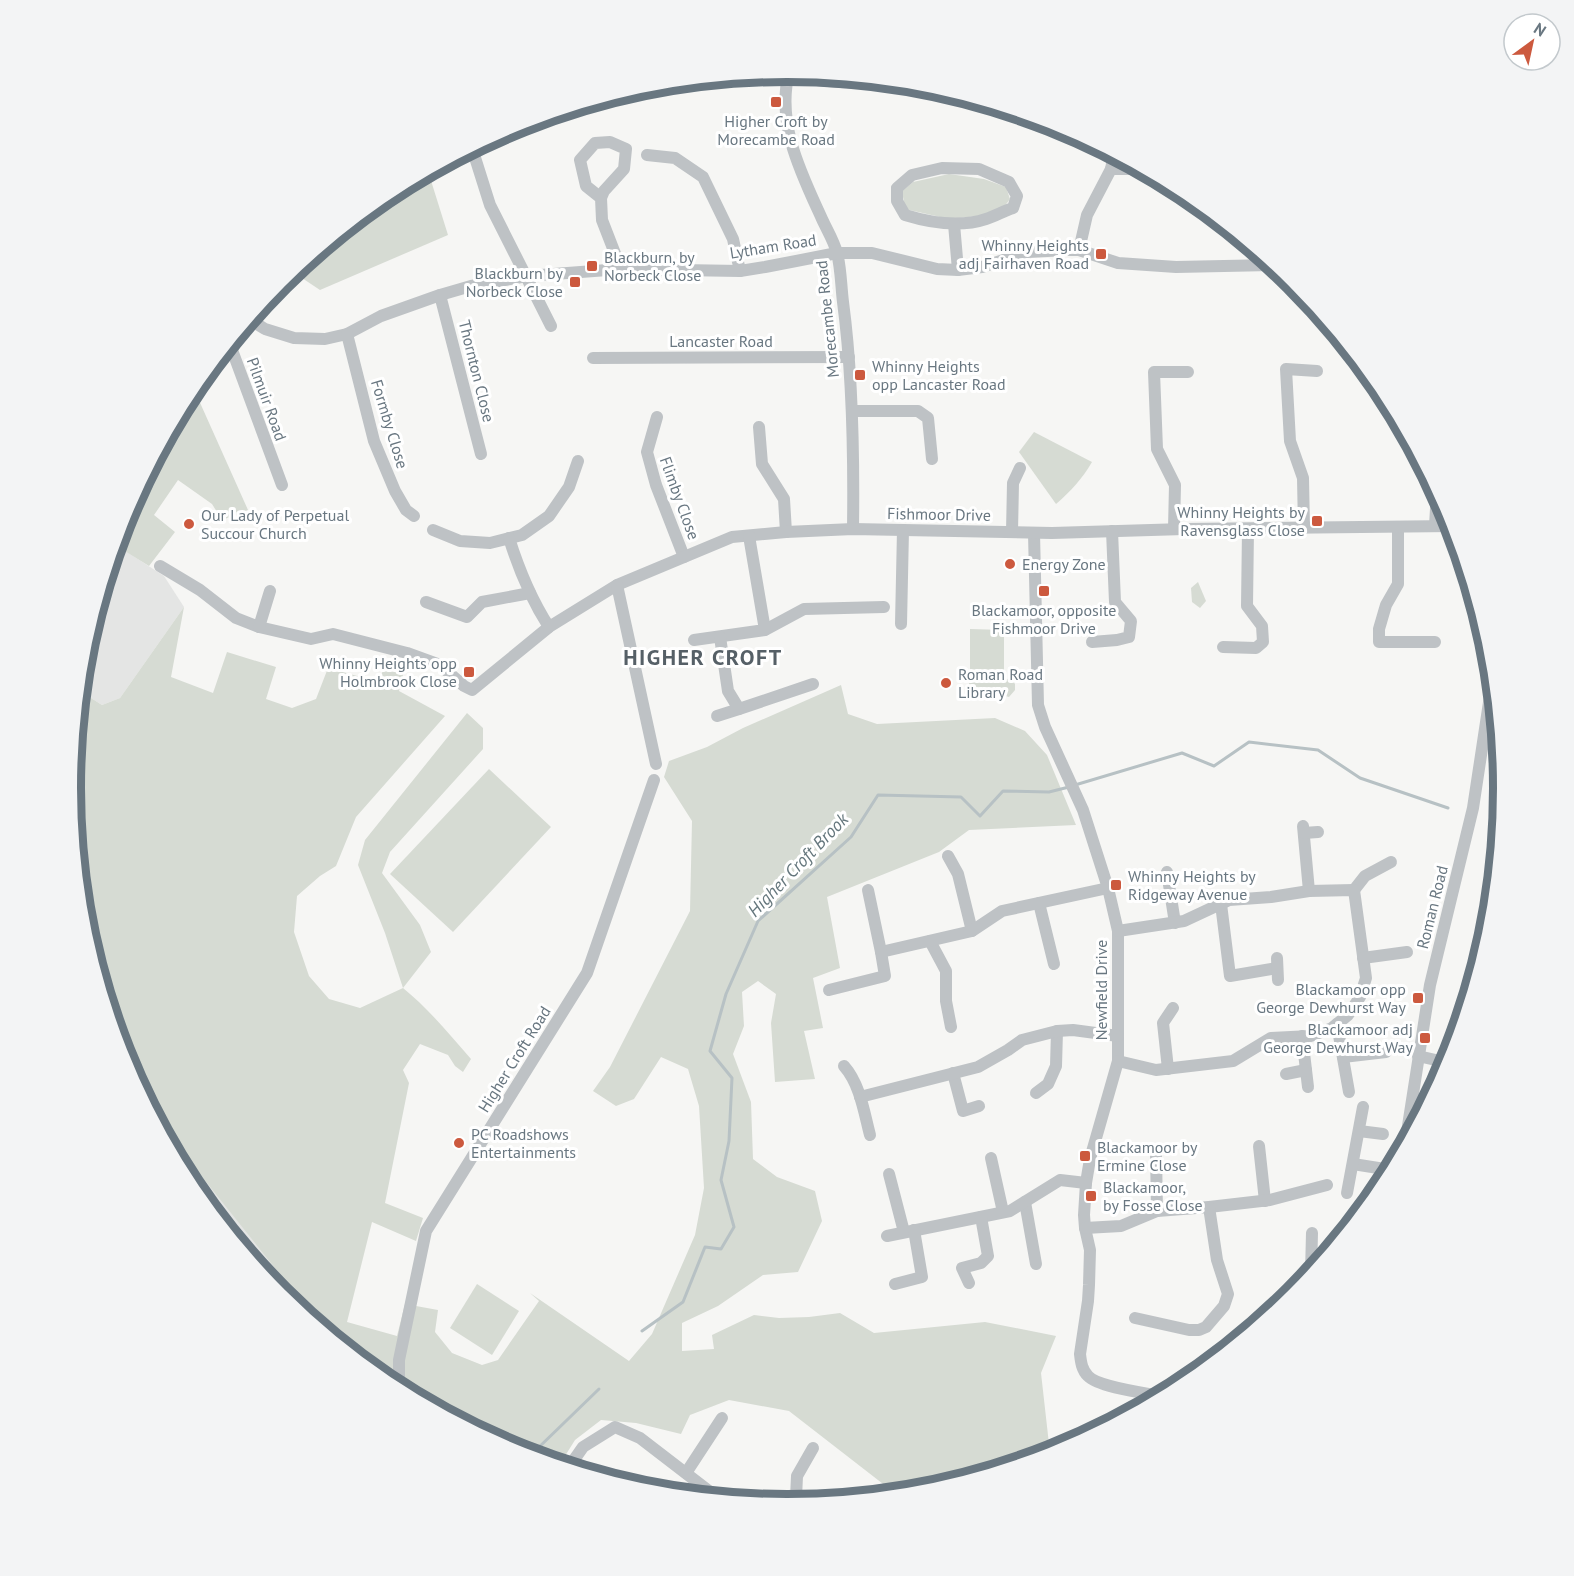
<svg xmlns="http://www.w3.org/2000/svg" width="1574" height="1576" font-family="'PT Sans',sans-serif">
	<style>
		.built { fill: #e4e5e4 }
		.green { fill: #d6dbd3 }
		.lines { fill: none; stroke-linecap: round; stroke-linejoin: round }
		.stream { stroke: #b7c1c4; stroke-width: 3 }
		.minor { stroke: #bec2c5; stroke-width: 12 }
		.rail { stroke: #a0a6aa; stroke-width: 3; stroke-dasharray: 9 4.5; stroke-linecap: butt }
		.poi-dot { fill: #cc593e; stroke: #fff; stroke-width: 2 }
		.labels { text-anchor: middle; stroke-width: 6; stroke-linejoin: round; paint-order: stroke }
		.poi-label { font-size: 16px; fill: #697781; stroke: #fff; text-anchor: start }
		.street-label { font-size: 16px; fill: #697781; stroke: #fff }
		.water-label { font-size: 18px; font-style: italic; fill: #65777d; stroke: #fff }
		.district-label { font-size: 22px; font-weight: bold; letter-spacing: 1.5px; fill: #566067; stroke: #fff }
		.rim { fill: none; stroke: #697781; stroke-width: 8 }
	</style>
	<rect width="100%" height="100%" fill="#f6f6f4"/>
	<g class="built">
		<path d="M 116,545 L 164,576 L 184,607 L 120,698 L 102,705 L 80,691 L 84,648 Z"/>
		<path d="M 123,1055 L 125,1059 L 328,1334 L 280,1294 L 191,1186 L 125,1062 Z"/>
	</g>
	<g class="green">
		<path d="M 428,171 L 448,235 L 320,290 L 299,276 L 297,268 L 389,192 Z"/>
		<path d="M 949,174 L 984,179 L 1006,187 L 1010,199 L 1004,207 L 979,216 L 949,219 L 905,209 L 902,191 L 913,182 Z"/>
		<path d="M 193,387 L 248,510 L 222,520 L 212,504 L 178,480 L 154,515 L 175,532 L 149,566 L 115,545 L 125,513 Z"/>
		<path d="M 1034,432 L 1092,462 C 1082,479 1071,491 1056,504 L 1019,452 Z"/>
		<path d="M 1198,582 L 1206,601 L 1200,608 L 1192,602 L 1191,588 Z"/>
		<path d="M 184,607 L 171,677 L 213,693 L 227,652 L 276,667 L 266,699 L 292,708 L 316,699 L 328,668 L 379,682 L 386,661 L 405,667 L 399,691 L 445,716 L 356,817 L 336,866 L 320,876 L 297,896 L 294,932 L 309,976 L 329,999 L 360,1008 L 403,988 L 385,933 L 358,865 L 365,840 L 467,713 L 483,728 L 483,749 L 390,852 L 382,873 L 420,925 L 431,952 L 403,988 C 429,1009 449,1034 471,1059 L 463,1072 L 455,1066 L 448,1055 L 420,1044 L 403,1070 L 409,1083 L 385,1203 L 423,1218 L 416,1241 L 372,1222 L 347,1322 L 397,1336 L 405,1304 L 438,1310 L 435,1332 L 452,1353 L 482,1365 L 498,1360 L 539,1301 L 530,1293 L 629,1361 L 652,1334 L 695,1235 L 704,1188 L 699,1106 L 688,1069 L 661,1057 L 634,1099 L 616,1106 L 593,1091 L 610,1067 L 690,911 L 692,821 L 664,777 L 669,761 L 707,747 L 743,728 L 841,685 L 848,714 L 877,724 L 995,718 L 1025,731 L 1047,755 L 1076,825 L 969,830 L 939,852 L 827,897 L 840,968 L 813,978 L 823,1028 L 804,1031 L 815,1079 L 775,1082 L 771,1023 L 776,994 L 758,981 L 742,992 L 744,1026 L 733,1054 L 751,1102 L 753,1159 L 777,1177 L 815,1191 L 822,1221 L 798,1272 L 763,1275 L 718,1306 L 682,1323 L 682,1351 L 714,1349 L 712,1335 L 754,1315 L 779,1318 L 809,1317 L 840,1313 L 874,1333 L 985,1322 L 1056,1336 L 1041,1373 L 1050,1453 L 926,1491 L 896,1494 L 789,1411 L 729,1400 L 690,1415 L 681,1434 L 636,1423 L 601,1420 L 575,1440 L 560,1464 L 512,1450 L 389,1384 L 326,1332 L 191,1163 L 125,1059 L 84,927 L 71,788 L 80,691 L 102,705 L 120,698 Z"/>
		<path d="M 970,629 L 1004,630 L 1004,673 L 970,672 Z"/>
		<path d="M 969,678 L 1011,679 L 1015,684 L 1015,690 L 1009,697 L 1002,695 L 995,689 L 969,686 Z"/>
		<path d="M 489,769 L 551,827 L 453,932 L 390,874 Z"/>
		<path d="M 477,1284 L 519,1311 L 492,1355 L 450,1328 Z"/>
	</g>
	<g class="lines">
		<g class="stream">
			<path d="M 1075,785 L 1182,753 L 1214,766 L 1249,742 L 1318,750 L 1360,778 L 1448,808"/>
			<path d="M 642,1331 L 683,1302 L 705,1247 L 721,1249 L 734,1227 L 721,1180 L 729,1141 L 732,1078 L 710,1051 L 726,994 L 758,921 L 851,837 L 878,795 L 961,797 L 980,816 L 1003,791 L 1049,792 L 1069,787"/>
			<path d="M 535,1451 L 599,1389"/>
		</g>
		<g class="minor">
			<path d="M 789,72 C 776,124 801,173 822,219 C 827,230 834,241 837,253 C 841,268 841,286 843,302 C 853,377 854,454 853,529"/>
			<path d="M 752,75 L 853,83 L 903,83"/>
			<path d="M 472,148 L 490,205 L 551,326"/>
			<path d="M 647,155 L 675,158 L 703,177 L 733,239 L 740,271"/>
			<path d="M 942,168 L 979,169 L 1009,182 L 1017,196 L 1013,208 C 1004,211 995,216 986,219 C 959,228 931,223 905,215 L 897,201 L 897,188 L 912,175 Z"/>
			<path d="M 1111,169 L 1142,169"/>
			<path d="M 601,198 L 586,186 L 580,160 L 595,143 L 610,142 L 626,149 L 624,169 L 604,191 L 601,198 L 602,220 L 621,269"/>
			<path d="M 954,224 L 958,270"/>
			<path d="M 1079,250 L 1087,215 L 1111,169 L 1114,154"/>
			<path d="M 440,295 L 481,454"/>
			<path d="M 249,319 L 265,329 L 294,338 L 325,339 L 347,334 L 381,316 L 440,295 L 471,286 L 527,276 L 621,269 L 740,271 L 765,267 L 837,253 L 872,253 L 937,269 L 958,270 L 982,267 L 1028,252 L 1066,250 L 1079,250 L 1118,263 L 1176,267 L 1274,265"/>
			<path d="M 245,325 L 232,350 L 282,485"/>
			<path d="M 347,334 L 374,441 L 395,491 L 406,510 L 414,516"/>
			<path d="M 593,358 L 849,357"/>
			<path d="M 852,411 L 918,411 L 928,418 L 932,459"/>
			<path d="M 657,417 L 647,452 L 656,485 L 684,557"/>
			<path d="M 759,427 L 762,464 L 784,499 L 786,532"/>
			<path d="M 1435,526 L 1437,491"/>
			<path d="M 1398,527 L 1398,584 L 1386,605 L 1379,629 L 1379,642 L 1435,642"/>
			<path d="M 1304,528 L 1303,478 L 1290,441 L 1286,369 L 1317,371"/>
			<path d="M 1174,529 L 1175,485 L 1157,449 L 1154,372 L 1188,372"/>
			<path d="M 433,530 L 460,541 L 490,543 L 522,535 L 549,516 L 569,487 L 578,461"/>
			<path d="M 1012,532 L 1013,483 L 1020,468"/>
			<path d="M 1034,533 L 1038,705 L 1045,727 L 1083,810 L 1108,888 L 1118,931 L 1118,1061 L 1090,1159 L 1086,1183 L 1084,1215 L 1085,1228 L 1090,1250 L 1089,1285 L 1088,1301 L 1080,1354 C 1081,1363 1082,1370 1088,1376 C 1098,1387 1145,1393 1161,1396"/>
			<path d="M 509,538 C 519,570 531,599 549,627"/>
			<path d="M 160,566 L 200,590 L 236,618 L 259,627 L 311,639 L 333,634 L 407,653 L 440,665 L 464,686 L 472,690 L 549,627 L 617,585 L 732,537 L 786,532 L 853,529 L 1052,533 L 1184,529 L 1453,526"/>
			<path d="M 617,585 L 656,764"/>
			<path d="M 426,602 L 467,617 L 482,602 L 530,593"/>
			<path d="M 901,624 L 903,530"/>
			<path d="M 259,627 L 270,591"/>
			<path d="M 765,630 L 804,609 L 884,607"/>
			<path d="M 694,640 L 765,630 L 749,536"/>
			<path d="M 1092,642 L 1117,640 L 1129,637 L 1131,621 L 1115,602 L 1112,531"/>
			<path d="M 1223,647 L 1256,648 L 1263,642 L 1262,626 L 1247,606 L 1248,529"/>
			<path d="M 739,709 L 813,684"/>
			<path d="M 717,716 L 739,709 L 728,691 L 720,637"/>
			<path d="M 1303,826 L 1309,891"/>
			<path d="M 1304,833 L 1318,832"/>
			<path d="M 948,856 L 958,874 L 972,931"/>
			<path d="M 1167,872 L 1175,923"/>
			<path d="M 1354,890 L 1365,876 L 1391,862"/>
			<path d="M 1039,903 L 1054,964"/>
			<path d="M 1221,904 L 1230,976 L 1277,968"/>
			<path d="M 1118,931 L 1184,921 L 1229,900 L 1271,897 L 1309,891 L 1354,890 L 1366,978 L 1360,997 L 1348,1015 L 1332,1028 L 1311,1036 L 1271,1038 L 1233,1061 L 1156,1070 L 1118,1061"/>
			<path d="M 930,941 L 946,971 L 946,1001 L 951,1027"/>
			<path d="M 881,952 L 972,931 L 1002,911 L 1108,888"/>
			<path d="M 1277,958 L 1278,980"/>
			<path d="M 1363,958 L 1407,952"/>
			<path d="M 829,990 L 885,976 L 881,952 L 868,890"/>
			<path d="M 1337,1024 L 1349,1092"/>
			<path d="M 1302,1036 L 1308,1087"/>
			<path d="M 1418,1056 L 1449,1063"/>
			<path d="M 1343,1057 L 1386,1052"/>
			<path d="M 844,1066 C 860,1084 864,1112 870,1135"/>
			<path d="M 1168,1069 L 1163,1023 L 1173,1008"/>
			<path d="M 953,1073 L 963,1111 L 979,1106"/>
			<path d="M 1286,1074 L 1306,1070"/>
			<path d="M 1036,1093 L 1048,1084 L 1056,1066 L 1057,1031"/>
			<path d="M 860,1097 L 978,1067 L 1008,1050 L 1022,1040 L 1057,1031 L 1073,1030 L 1118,1036"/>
			<path d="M 1359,1131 L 1383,1134"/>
			<path d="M 1405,1145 L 1430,985 L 1473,808 L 1493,676"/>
			<path d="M 1259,1146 L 1265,1201"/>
			<path d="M 1156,1154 L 1157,1211"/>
			<path d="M 991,1158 L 1003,1212"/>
			<path d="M 1353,1164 L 1391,1170"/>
			<path d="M 889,1174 L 904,1232"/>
			<path d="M 1347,1193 L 1363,1107"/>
			<path d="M 1025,1202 L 1036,1264"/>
			<path d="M 1085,1228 L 1121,1226 L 1157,1211 L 1209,1207 L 1270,1200 L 1327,1185"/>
			<path d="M 887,1236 L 1010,1211 L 1060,1180 L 1086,1183"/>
			<path d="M 1311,1273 L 1312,1233"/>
			<path d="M 969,1283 L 962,1268 L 981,1263 L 988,1256 L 981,1217"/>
			<path d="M 895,1284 L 922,1277 L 914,1230"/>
			<path d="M 1135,1318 L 1189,1330 L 1199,1330 L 1206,1327 L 1224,1306 L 1228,1294 L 1217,1260 L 1209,1207"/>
			<path d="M 399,1389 L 399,1360 L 426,1231 L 587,973 L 654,780"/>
			<path d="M 569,1467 L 583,1447 L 615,1427 L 640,1438 L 718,1498"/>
			<path d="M 686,1473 L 722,1418"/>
			<path d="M 796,1498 L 797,1476 L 813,1448"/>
			<path d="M 763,1502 L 796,1498 L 809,1502"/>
		</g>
		<path class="rail" d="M 187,1178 L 245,1252"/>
	</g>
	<g class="poi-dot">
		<rect x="770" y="96" width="12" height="12" rx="3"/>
		<rect x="1095" y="248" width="12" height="12" rx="3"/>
		<rect x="586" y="260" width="12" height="12" rx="3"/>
		<rect x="569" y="276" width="12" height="12" rx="3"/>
		<rect x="854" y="369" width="12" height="12" rx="3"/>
		<rect x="1311" y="515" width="12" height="12" rx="3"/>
		<circle cx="189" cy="524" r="6"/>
		<circle cx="1010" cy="564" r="6"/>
		<rect x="1038" y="585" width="12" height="12" rx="3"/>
		<rect x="463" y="666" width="12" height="12" rx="3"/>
		<circle cx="946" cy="683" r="6"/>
		<rect x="1110" y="879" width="12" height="12" rx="3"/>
		<rect x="1412" y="992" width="12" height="12" rx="3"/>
		<rect x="1419" y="1032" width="12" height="12" rx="3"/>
		<circle cx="459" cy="1143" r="6"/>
		<rect x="1079" y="1150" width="12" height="12" rx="3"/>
		<rect x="1085" y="1190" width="12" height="12" rx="3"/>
	</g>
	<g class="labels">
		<g class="poi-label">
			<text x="776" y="127" text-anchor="middle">Higher Croft by<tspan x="776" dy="18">Morecambe Road</tspan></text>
			<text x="1089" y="251" text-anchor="end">Whinny Heights<tspan x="1089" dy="18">adj Fairhaven Road</tspan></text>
			<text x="604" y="263">Blackburn, by<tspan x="604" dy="18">Norbeck Close</tspan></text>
			<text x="563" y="279" text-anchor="end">Blackburn by<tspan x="563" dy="18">Norbeck Close</tspan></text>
			<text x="872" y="372">Whinny Heights<tspan x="872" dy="18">opp Lancaster Road</tspan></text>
			<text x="1305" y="518" text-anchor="end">Whinny Heights by<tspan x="1305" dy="18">Ravensglass Close</tspan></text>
			<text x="201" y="521">Our Lady of Perpetual<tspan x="201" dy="18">Succour Church</tspan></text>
			<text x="1022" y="570">Energy Zone</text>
			<text x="1044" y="616" text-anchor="middle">Blackamoor, opposite<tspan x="1044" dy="18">Fishmoor Drive</tspan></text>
			<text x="457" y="669" text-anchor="end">Whinny Heights opp<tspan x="457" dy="18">Holmbrook Close</tspan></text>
			<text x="958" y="680">Roman Road<tspan x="958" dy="18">Library</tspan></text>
			<text x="1128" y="882">Whinny Heights by<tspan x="1128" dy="18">Ridgeway Avenue</tspan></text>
			<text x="1406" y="995" text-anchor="end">Blackamoor opp<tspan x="1406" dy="18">George Dewhurst Way</tspan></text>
			<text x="1413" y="1035" text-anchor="end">Blackamoor adj<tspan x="1413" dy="18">George Dewhurst Way</tspan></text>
			<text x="471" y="1140">PC Roadshows<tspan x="471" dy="18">Entertainments</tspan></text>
			<text x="1097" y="1153">Blackamoor by<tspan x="1097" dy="18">Ermine Close</tspan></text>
			<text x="1103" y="1193">Blackamoor,<tspan x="1103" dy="18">by Fosse Close</tspan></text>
		</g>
		<g class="street-label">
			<text transform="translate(773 246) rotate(-9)" y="6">Lytham Road</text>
			<text transform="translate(827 319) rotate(-96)" y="6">Morecambe Road</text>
			<text x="721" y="347">Lancaster Road</text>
			<text transform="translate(477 371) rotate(76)" y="6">Thornton Close</text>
			<text transform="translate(267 399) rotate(70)" y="6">Pilmuir Road</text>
			<text transform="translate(390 424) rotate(73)" y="6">Formby Close</text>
			<text transform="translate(680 498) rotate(70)" y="6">Flimby Close</text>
			<text transform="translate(939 514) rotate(1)" y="6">Fishmoor Drive</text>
			<text transform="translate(1432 907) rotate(-76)" y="6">Roman Road</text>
			<text transform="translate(1101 990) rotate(-90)" y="6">Newfield Drive</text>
			<text transform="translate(514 1059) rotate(-58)" y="6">Higher Croft Road</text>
		</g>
		<g class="water-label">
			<text transform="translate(798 865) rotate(-46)" y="6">Higher Croft Brook</text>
		</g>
		<g class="district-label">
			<text x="703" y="665">HIGHER CROFT</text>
		</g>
	</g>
	<path d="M0 0H1574V1576H0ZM81 788a706 706 0 1 1 1412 0a706 706 0 1 1-1412 0Z" fill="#f3f4f5" fill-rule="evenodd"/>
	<path class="rim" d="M81 788a706 706 0 1 1 1412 0a706 706 0 1 1-1412 0Z"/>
	<g transform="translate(1532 42) rotate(33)"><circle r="28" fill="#ffffff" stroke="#c3c9cd" stroke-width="1.5"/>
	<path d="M0-4.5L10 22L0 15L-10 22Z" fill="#cc593e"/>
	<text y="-9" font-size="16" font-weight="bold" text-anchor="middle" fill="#697781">N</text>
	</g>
</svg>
